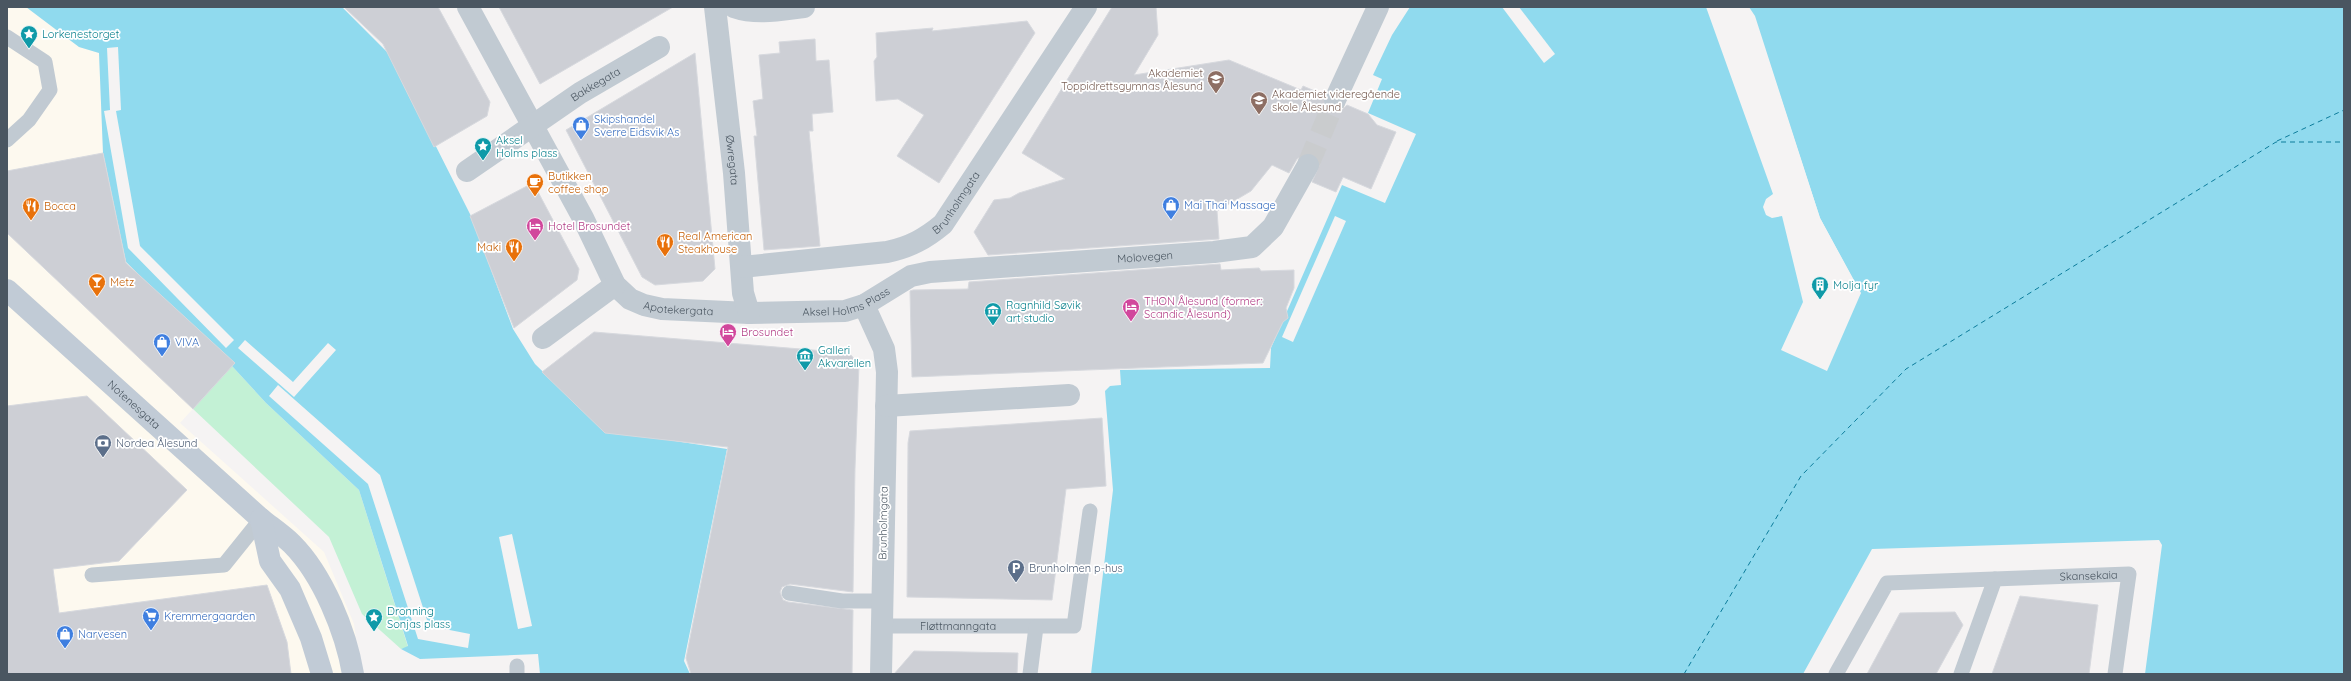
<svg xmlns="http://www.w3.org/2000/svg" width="2351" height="681" font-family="Quicksand,sans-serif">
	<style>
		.commercial { fill: #fdf9ef }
		.green { fill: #c3f1d5 }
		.water { fill: #90daee }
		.pier { fill: #f5f3f3 }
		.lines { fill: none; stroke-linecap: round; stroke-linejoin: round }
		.ferry { stroke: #0c7c9b; stroke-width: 1; stroke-dasharray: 5 4; stroke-linecap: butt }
		.building { fill: #cdcfd5; stroke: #d7d9de }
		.street-tunnel { stroke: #caccce; stroke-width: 22; stroke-dasharray: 22 11; stroke-linecap: butt }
		.lane { stroke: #c1cad2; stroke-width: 15 }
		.street { stroke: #c1cad2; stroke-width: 22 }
		.secondary { stroke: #c1cbd6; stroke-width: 22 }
		.labels { text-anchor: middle; stroke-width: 3.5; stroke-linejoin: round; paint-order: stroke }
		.culture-label { font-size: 11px; fill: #0d838f; stroke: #fff; text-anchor: start }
		.education-label { font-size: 11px; fill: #785e54; stroke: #fff; text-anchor: end }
		.street-label { font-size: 11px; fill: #4a5661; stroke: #fff }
		.shop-label { font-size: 11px; fill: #366cbe; stroke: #fff; text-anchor: start }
		.food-label { font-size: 11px; fill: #c56008; stroke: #fff; text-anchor: start }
		.hotel-label { font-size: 11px; fill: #b23c85; stroke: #fff; text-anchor: start }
		.service-label { font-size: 11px; fill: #4e5e75; stroke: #fff; text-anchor: start }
	</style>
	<rect width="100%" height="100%" fill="#f5f3f3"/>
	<path class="commercial" d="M 7,7 L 26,7 L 79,47 L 99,53 L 103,153 L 232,366 L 180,423 L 324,552 L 354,624 L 361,674 L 7,674 Z"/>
	<path class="green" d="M 232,366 L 266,403 L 359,490 L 408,647 L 401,649 L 362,614 L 329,537 L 193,409 Z"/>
	<g class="water">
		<path d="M 26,7 L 342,7 L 390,55 L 471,216 L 513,329 L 535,364 L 603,430 L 727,449 L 684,661 L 690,674 L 540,674 L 538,654 L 420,659 L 401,649 L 408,646 L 359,490 L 266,403 L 232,366 L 126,262 L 103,153 L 99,53 L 79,47 Z"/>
		<path d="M 1410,7 L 1706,7 L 1773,194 L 1766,199 L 1763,207 L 1766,215 L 1772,218 L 1782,216 L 1803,302 L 1781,350 L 1827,371 L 1861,293 L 1820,218 L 1755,16 L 1749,7 L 2344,7 L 2344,674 L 2145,674 L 2162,545 L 2159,540 L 1872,549 L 1803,674 L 1091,674 L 1113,490 L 1105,391 L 1110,386 L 1121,385 L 1120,370 L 1270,368 L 1271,348 L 1342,185 L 1385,203 L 1416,134 L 1368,113 L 1382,79 L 1373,75 L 1392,35 Z"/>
	</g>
	<g class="pier">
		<path d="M 1502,7 L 1519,7 L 1555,54 L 1544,63 Z"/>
		<path d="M 1747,7 L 1754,16 L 1820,218 L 1861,294 L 1858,292 L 1818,219 L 1753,17 Z"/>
		<path d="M 118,47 L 121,110 L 116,111 L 140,246 L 234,340 L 226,348 L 128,248 L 104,111 L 110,110 L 107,48 Z"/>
		<path d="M 1335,216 L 1346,221 L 1293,342 L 1282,337 Z"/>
		<path d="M 245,340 L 293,382 L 328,343 L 336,350 L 294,397 L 238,348 Z"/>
		<path d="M 278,385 L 380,475 L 429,626 L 470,634 L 468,648 L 418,639 L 368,484 L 269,396 Z"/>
		<path d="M 512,534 L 532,626 L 518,629 L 499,537 Z"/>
	</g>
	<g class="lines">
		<g class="ferry">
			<path d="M 2277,141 L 2344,110"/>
			<path d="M 1684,674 L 1801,476 L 1906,369 L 2276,142 L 2344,142"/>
		</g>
	</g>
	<g class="building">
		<path d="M 344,7 L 438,7 L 490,102 L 487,116 L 434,147 L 383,44 Z"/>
		<path d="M 499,7 L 673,7 L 540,84 Z"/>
		<path d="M 1112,7 L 1156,7 L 1158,35 L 1134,75 L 1229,60 L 1301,90 L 1303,86 L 1324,95 L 1325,107 L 1330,111 L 1342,110 L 1347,105 L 1368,114 L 1377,125 L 1396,132 L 1371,189 L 1343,177 L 1336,192 L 1312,182 L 1320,164 L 1314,154 L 1307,153 L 1297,159 L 1289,173 L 1272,165 L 1251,191 L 1217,211 L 1219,239 L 988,255 L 974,232 L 994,200 L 1010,198 L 1019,193 L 1065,179 L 1022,153 Z"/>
		<path d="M 1027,21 L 1035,33 L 939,183 L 897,156 L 924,115 L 898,99 L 876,101 L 874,61 L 877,57 L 876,33 L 933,28 L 932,31 Z"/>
		<path d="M 815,39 L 816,61 L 829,60 L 833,112 L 812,114 L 813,131 L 809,131 L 820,246 L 764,250 L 754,136 L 757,136 L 753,101 L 763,99 L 759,55 L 780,53 L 779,42 Z"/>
		<path d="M 695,53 L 715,269 L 703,281 L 655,285 L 642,277 L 566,130 Z"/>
		<path d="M 103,153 L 126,263 L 235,363 L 193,409 L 7,233 L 7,171 Z"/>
		<path d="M 527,186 L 537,190 L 579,269 L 577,280 L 514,328 L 470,216 Z"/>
		<path d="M 1220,264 L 1221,270 L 1259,268 L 1261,271 L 1294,270 L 1294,288 L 1286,308 L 1288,318 L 1283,322 L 1263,363 L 912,377 L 910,291 L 913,290 L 968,289 L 969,282 Z"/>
		<path d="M 594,332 L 849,353 L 859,364 L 855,468 L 853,592 L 790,584 L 782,587 L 780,592 L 783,600 L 788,602 L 853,610 L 852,674 L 691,674 L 686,658 L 728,447 L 605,433 L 542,372 Z"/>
		<path d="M 87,396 L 187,490 L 119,561 L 53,569 L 59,613 L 267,585 L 287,642 L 291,674 L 7,674 L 7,406 Z"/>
		<path d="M 1102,418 L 1106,486 L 1066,489 L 1052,600 L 907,597 L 908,443 L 910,431 Z"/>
		<path d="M 2020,596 L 2098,605 L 2089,674 L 1992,674 Z"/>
		<path d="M 1955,612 L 1963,625 L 1936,674 L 1867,674 L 1900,613 Z"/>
		<path d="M 914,651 L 1018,653 L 1017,674 L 894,674 Z"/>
	</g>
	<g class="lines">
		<path class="street-tunnel" d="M 1308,165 L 1335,100"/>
		<g class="lane">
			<path d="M 7,37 L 45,62 L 50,90 L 29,120 L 7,140"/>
			<path d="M 92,575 L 224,565 L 261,519"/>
			<path d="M 789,593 L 842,601 L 882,601"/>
			<path id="s1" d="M 881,626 L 1074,626 L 1090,511"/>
			<path d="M 517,666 L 517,674"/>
			<path d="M 1030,674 L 1036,627"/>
			<path id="s2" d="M 1836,674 L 1887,583 L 2129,574 L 2115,674"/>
			<path d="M 1961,674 L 1995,579"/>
		</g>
		<g class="street">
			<path id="s3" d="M 468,7 L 583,218 L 615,285 L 630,299 L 644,305 L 662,309 L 749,313 L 845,311 L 864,305 L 911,276 L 930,272 L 1214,252 L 1252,247 L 1273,227 L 1308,165"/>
			<path id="s4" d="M 715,7 L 734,173 L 743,293 L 749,313"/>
			<path d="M 734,7 C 757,15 780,10 804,7"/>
			<path d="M 1335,100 L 1378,7"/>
			<path id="s5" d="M 467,171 L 580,93 L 659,47"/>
			<path id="s6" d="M 742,267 L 887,252 C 910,247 925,239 943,224 L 1086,7"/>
			<path d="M 864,305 L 884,349 L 887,372 L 881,674"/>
			<path d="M 543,338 L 615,285"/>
			<path d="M 886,406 L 1069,395"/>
		</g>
		<g class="secondary">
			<path id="s7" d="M 7,290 L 261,519 C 271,527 283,535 292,544 C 323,575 346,632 353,674"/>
			<path d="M 261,519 L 270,561 L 290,589 L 311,638 L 322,674"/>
		</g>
	</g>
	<defs>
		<g id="sight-pin" transform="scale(0.9)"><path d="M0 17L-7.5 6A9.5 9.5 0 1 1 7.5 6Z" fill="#0f9aa8" stroke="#fff"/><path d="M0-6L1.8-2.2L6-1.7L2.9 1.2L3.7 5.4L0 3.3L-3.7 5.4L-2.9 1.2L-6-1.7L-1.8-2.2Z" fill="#fff"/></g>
		<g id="school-pin" transform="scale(0.9)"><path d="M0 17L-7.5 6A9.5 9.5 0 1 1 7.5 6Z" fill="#8d6e63" stroke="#fff"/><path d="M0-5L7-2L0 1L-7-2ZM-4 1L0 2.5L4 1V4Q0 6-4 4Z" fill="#fff"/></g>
		<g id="shop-pin" transform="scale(0.9)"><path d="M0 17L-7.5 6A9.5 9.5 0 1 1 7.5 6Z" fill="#3f7fe0" stroke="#fff"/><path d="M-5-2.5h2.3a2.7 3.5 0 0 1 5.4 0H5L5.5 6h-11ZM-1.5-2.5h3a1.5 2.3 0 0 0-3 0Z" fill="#fff"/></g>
		<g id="cafe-pin" transform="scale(0.9)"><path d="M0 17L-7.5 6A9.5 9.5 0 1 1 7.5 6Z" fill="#e8710a" stroke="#fff"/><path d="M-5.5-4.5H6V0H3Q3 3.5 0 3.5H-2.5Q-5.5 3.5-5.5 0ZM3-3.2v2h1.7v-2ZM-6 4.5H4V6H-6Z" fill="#fff"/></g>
		<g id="restaurant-pin" transform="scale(0.9)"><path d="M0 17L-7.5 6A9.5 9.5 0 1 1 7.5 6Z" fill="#e8710a" stroke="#fff"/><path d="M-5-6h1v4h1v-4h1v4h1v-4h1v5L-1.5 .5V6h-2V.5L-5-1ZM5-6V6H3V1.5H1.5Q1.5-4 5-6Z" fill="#fff"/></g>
		<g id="hotel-pin" transform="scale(0.9)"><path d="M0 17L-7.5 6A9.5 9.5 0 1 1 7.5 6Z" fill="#d1479c" stroke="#fff"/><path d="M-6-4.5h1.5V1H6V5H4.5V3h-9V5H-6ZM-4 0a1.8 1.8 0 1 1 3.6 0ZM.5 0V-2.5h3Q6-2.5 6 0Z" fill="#fff"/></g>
		<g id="bar-pin" transform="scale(0.9)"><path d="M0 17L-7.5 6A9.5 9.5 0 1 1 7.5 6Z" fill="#e8710a" stroke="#fff"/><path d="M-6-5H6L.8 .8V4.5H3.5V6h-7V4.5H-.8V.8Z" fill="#fff"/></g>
		<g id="building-pin" transform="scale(0.9)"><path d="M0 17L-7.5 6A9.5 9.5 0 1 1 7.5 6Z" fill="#0f9aa8" stroke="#fff"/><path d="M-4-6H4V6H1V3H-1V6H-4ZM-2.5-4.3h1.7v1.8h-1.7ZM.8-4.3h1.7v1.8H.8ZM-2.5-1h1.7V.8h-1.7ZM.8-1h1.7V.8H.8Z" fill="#fff"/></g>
		<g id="museum-pin" transform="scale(0.9)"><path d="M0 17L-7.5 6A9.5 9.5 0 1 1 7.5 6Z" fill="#0f9aa8" stroke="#fff"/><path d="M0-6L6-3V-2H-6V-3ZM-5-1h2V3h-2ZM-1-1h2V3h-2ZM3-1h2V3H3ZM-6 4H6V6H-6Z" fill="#fff"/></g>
		<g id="bank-pin" transform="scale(0.9)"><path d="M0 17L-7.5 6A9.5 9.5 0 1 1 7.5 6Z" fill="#5c6f8a" stroke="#fff"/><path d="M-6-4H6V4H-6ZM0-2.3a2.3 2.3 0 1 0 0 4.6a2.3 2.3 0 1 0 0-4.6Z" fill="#fff"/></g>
		<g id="parking-pin" transform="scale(0.9)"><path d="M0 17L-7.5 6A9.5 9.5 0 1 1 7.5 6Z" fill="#5c6f8a" stroke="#fff"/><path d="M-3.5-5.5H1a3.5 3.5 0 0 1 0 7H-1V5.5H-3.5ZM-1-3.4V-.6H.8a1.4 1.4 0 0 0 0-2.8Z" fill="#fff"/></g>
		<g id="supermarket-pin" transform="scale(0.9)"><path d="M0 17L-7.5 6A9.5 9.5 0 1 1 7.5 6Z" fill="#3f7fe0" stroke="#fff"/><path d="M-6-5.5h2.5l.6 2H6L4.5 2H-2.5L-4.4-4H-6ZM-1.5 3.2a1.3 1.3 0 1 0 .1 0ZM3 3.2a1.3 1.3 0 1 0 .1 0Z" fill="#fff"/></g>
	</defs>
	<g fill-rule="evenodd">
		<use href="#sight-pin" x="29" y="34"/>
		<use href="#school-pin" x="1216" y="79"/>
		<use href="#school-pin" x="1259" y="100"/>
		<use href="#shop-pin" x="581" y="125"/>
		<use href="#sight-pin" x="483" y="146"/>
		<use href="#cafe-pin" x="535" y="182"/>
		<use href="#shop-pin" x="1171" y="205"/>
		<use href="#restaurant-pin" x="31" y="206"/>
		<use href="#hotel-pin" x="535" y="226"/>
		<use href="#restaurant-pin" x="665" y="242"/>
		<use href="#restaurant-pin" x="514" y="247"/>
		<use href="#bar-pin" x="97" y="282"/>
		<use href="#building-pin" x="1820" y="285"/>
		<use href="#hotel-pin" x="1131" y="307"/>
		<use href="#museum-pin" x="993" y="311"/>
		<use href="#hotel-pin" x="728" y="332"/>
		<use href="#shop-pin" x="162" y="342"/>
		<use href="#museum-pin" x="805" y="356"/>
		<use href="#bank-pin" x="103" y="443"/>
		<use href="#parking-pin" x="1016" y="568"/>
		<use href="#supermarket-pin" x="151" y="616"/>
		<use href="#sight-pin" x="374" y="617"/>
		<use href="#shop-pin" x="65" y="634"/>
	</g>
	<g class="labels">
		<g class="culture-label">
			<text x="42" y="38">Lorkenestorget</text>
			<text x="496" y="144">Aksel<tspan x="496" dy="13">Holms plass</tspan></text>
			<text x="1833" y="289">Molja fyr</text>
			<text x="1006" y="309">Ragnhild Søvik<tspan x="1006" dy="13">art studio</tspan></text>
			<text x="818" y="354">Galleri<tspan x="818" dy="13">Akvarellen</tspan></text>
			<text x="387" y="615">Dronning<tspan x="387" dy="13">Sonjas plass</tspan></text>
		</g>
		<g class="education-label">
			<text x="1203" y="77">Akademiet<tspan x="1203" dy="13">Toppidrettsgymnas Ålesund</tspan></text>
			<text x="1272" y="98" text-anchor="start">Akademiet videregående<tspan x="1272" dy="13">skole Ålesund</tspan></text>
		</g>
		<g class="street-label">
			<text dy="4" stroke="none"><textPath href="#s5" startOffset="155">Bakkegata</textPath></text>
			<text dy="4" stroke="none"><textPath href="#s4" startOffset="154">Øwregata</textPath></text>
			<text dy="4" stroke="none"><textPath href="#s6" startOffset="234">Brunholmgata</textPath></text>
			<text dy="4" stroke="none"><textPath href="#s3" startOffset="862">Molovegen</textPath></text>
			<text dy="4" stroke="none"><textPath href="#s3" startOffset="555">Aksel Holms Plass</textPath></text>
			<text dy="4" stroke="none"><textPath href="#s3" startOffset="385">Apotekergata</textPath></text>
			<text dy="4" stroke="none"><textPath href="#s7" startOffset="171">Notenesgata</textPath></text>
			<text transform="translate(883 523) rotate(-89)" y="4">Brunholmgata</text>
			<text dy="4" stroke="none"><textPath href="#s2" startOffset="306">Skansekaia</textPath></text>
			<text dy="4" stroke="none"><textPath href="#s1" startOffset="77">Fløttmanngata</textPath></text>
		</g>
		<g class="shop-label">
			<text x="594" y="123">Skipshandel<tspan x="594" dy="13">Sverre Eidsvik As</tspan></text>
			<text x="1184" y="209">Mai Thai Massage</text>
			<text x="175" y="346">VIVA</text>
			<text x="164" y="620">Kremmergaarden</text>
			<text x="78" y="638">Narvesen</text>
		</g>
		<g class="food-label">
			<text x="548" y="180">Butikken<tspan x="548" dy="13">coffee shop</tspan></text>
			<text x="44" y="210">Bocca</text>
			<text x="678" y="240">Real American<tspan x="678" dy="13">Steakhouse</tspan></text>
			<text x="501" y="251" text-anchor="end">Maki</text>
			<text x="110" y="286">Metz</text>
		</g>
		<g class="hotel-label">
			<text x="548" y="230">Hotel Brosundet</text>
			<text x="1144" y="305">THON Ålesund (former:<tspan x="1144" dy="13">Scandic Ålesund)</tspan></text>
			<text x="741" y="336">Brosundet</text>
		</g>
		<g class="service-label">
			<text x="116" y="447">Nordea Ålesund</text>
			<text x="1029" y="572">Brunholmen p-hus</text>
		</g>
	</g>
	<rect width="2351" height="681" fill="none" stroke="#4a5661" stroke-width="16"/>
</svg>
